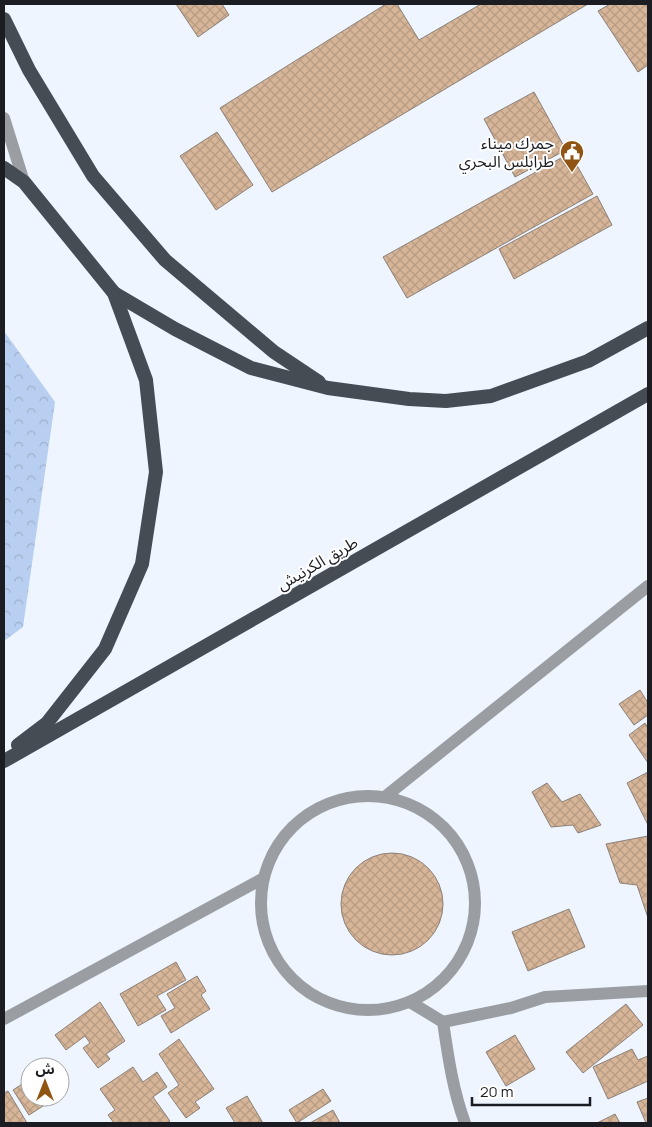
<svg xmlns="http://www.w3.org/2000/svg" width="652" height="1127" font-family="Manrope,'Noto Sans Arabic',sans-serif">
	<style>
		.park { fill: url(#park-crowns) }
		.building { fill: url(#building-cross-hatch); stroke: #8c8179 }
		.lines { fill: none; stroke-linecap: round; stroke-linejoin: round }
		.service { stroke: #9a9ea3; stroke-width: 12 }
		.minor { stroke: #9a9ea3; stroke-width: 12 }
		.trunk { stroke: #464c54; stroke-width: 14 }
		.labels { text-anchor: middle; stroke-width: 4; stroke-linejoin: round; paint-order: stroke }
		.poi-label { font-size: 16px; fill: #1b1d22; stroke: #fff; text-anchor: end }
		.street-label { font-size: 16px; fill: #1b1d22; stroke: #fff }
	</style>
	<defs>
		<pattern id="park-crowns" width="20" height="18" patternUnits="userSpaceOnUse" patternTransform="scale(1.25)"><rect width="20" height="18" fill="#b8cff1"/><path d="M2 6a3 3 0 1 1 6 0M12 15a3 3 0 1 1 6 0" fill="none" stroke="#9eb1ce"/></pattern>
		<pattern id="building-cross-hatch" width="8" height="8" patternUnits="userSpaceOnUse" patternTransform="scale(1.25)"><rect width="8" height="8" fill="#d7b598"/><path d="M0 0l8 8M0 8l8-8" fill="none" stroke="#b89b83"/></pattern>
	</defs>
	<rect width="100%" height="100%" fill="#eef5fe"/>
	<path class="park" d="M 4,331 L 55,402 L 23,627 L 4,641 Z"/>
	<g class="building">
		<path d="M 176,4 L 222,4 L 229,15 L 198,37 Z"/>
		<path d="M 386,4 L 397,4 L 419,40 L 481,4 L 588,4 L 272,192 L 220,108 Z"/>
		<path d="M 610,4 L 648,4 L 648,65 L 638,72 L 598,11 Z"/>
		<path d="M 534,92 L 566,150 L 515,177 L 484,119 Z"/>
		<path d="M 217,132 L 253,185 L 216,210 L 180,156 Z"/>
		<path d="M 570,153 L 593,194 L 407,298 L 383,257 Z"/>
		<path d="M 597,196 L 612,225 L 514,279 L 499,249 Z"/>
		<path d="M 640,690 L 648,703 L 648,715 L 634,725 L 619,704 Z"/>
		<path d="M 645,723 L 648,728 L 648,763 L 629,735 Z"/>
		<path d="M 648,772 L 648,825 L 627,783 Z"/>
		<path d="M 547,783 L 562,802 L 580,794 L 601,825 L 578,833 L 573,825 L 551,827 L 532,792 Z"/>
		<path d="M 648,836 L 648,918 L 637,885 L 620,883 L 606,844 Z"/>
		<circle cx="392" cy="904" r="51"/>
		<path d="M 569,909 L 585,947 L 528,971 L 512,932 Z"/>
		<path d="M 176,962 L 186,980 L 157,996 L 166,1010 L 138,1026 L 120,994 Z"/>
		<path d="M 197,976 L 206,991 L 201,995 L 210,1009 L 171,1033 L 161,1016 L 175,1008 L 167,994 Z"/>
		<path d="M 100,1002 L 125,1041 L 106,1054 L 110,1059 L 98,1068 L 83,1048 L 90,1043 L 85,1036 L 66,1050 L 55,1035 Z"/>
		<path d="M 626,1004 L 643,1025 L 583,1073 L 566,1052 Z"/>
		<path d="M 515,1035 L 535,1069 L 506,1086 L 486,1052 Z"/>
		<path d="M 179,1039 L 214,1089 L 195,1102 L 200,1108 L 186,1118 L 168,1093 L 179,1085 L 159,1054 Z"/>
		<path d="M 632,1049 L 638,1060 L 648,1056 L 648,1081 L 608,1099 L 593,1067 Z"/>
		<path d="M 133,1067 L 143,1082 L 157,1072 L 167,1087 L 153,1097 L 170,1121 L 166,1123 L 114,1123 L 108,1115 L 115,1110 L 100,1089 Z"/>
		<path d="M 30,1079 L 30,1097 L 53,1097 L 54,1099 L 29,1115 L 13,1090 Z"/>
		<path d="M 323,1089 L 331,1101 L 297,1123 L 289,1110 Z"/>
		<path d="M 8,1091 L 27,1123 L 4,1123 L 4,1093 Z"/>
		<path d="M 247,1096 L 263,1123 L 235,1123 L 226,1108 Z"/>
		<path d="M 648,1098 L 648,1123 L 646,1123 L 637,1102 Z"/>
		<path d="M 333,1110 L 340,1123 L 310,1123 Z"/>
		<path d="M 615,1114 L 620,1123 L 597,1123 Z"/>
	</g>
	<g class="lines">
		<path class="service" d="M 443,1022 L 511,1008 L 545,997 L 648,991"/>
		<g class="minor">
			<path d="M 4,118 L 24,182"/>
			<circle cx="368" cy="903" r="107"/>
			<path d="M 386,796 L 648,586"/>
			<path d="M 410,1002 L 443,1022 C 448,1056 453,1091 465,1123"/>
			<path d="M 4,1019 L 262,879"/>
		</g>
		<g class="trunk">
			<path d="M 4,19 L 29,70 L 93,176 L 165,260 L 274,352 L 319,382"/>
			<path d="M 4,168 L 24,182 L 114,293 L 146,380 L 156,472 L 142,564 L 105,649 L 47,723 L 18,745"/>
			<path d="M 114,293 L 175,329 L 251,368 L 328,388 L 409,399 L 446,401 L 491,396 L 588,361 L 648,328"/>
			<path d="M 4,761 L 648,394"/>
		</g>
	</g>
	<defs>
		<g id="civic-pin" transform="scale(1.25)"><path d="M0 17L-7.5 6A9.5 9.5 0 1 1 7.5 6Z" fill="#905413" stroke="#fff"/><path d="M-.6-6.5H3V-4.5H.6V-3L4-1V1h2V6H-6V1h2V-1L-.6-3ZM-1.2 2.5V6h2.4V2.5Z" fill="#fff"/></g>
	</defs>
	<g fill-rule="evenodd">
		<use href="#civic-pin" x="572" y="152"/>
	</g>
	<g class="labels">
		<g class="poi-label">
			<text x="554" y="149">جمرك ميناء<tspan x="554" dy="18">طرابلس البحري</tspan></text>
		</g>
		<g class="street-label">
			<text transform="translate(317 563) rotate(-30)" y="6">طريق الكرنيش</text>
		</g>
	</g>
	<rect width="652" height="1127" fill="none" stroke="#1b1d22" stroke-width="10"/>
	<g transform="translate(45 1082)"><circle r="24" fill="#ffffff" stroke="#a4a5a7"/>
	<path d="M0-4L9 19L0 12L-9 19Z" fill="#905413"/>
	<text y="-8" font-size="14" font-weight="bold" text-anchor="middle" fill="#1b1d22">ش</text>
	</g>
	<path d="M472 1097v8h118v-8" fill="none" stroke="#1b1d22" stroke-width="2.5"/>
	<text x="480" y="1097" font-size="15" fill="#1b1d22" stroke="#ffffff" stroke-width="4" paint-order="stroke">20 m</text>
</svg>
